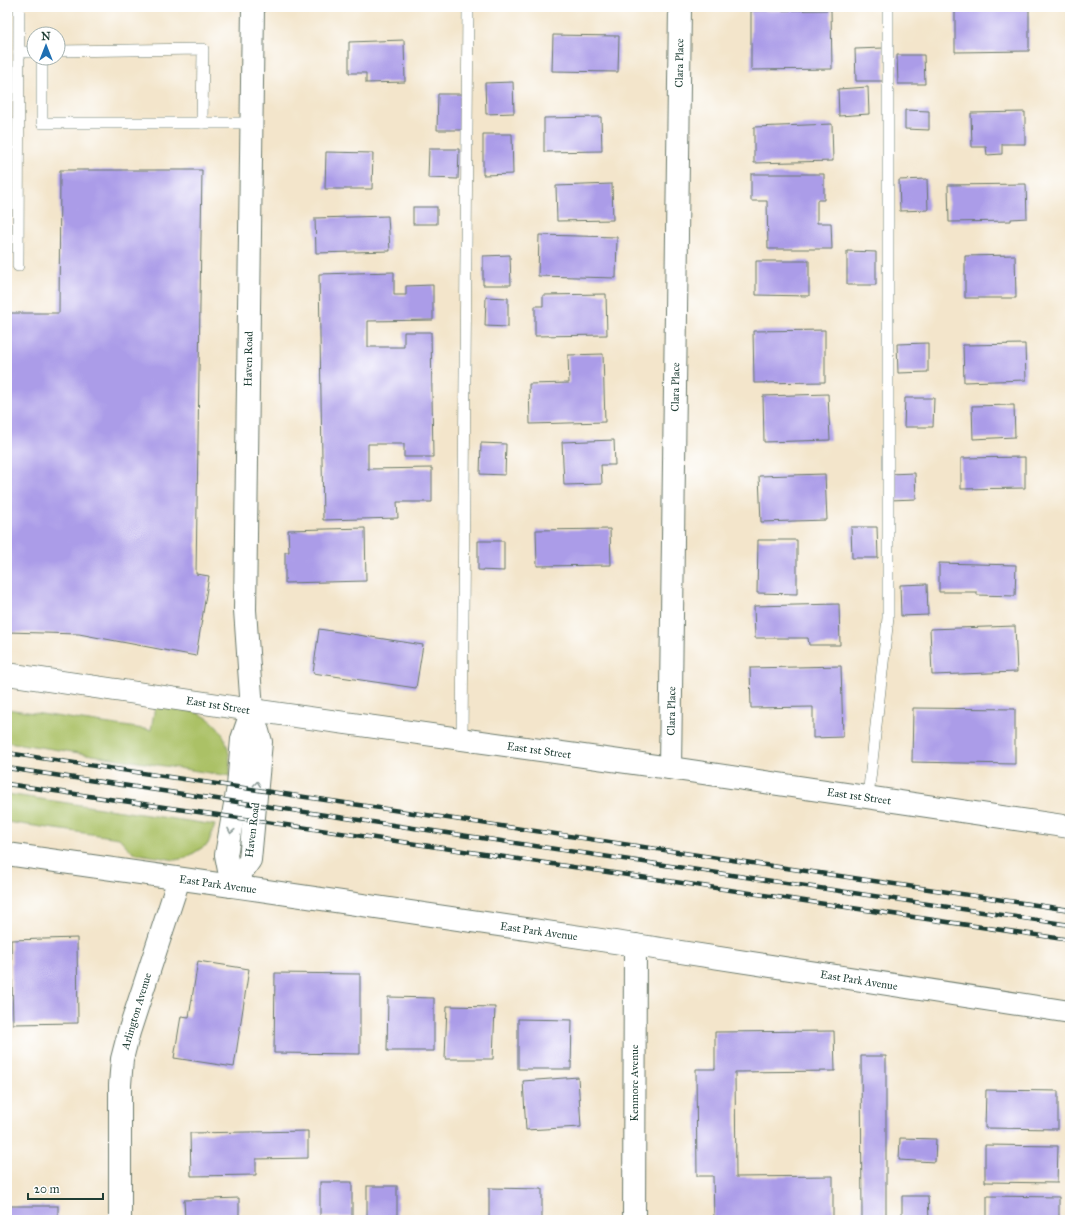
<svg xmlns="http://www.w3.org/2000/svg" width="1077" height="1227" font-family="'IM FELL Great Primer',serif">
	<style>
		.green { fill: #abc166; stroke: #657f4d }
		.building { fill: #ab9ce8 }
		.lines { fill: none; stroke-linecap: round; stroke-linejoin: round }
		.service-casing { stroke: #697869; stroke-width: 12 }
		.minor-casing { stroke: #697869; stroke-width: 24 }
		.tertiary-casing { stroke: #697869; stroke-width: 24 }
		.service { stroke: #fff; stroke-width: 11 }
		.minor { stroke: #fff; stroke-width: 22 }
		.tertiary { stroke: #fff; stroke-width: 22 }
		.rail-casing { stroke: #1f3d34; stroke-width: 4.5 }
		.rail { stroke: #fff; stroke-width: 3; stroke-dasharray: 9; stroke-linecap: butt }
		.oneway { stroke: #8f9e9a }
		.labels { text-anchor: middle; stroke-width: 4; stroke-linejoin: round; paint-order: stroke }
		.street-label { font-size: 11px; fill: #1f3d34; stroke: #fff }
	</style>
	<rect width="100%" height="100%" fill="#fff"/>
	<filter id="ink" filterUnits="userSpaceOnUse"><feTurbulence type="fractalNoise" baseFrequency=".025" numOctaves="2"/><feDisplacementMap in="SourceGraphic" scale="8" xChannelSelector="R" yChannelSelector="G"/><feConvolveMatrix kernelMatrix="1 2 1 2 8 2 1 2 1" color-interpolation-filters="sRGB"/></filter>
	<filter id="wash" filterUnits="userSpaceOnUse"><feTurbulence type="fractalNoise" baseFrequency=".012" numOctaves="4" result="noise"/><feDisplacementMap in="SourceGraphic" scale="16" xChannelSelector="R" yChannelSelector="G"/><feGaussianBlur stdDeviation="0.9" result="paint"/><feColorMatrix in="noise" values="0 0 0 0 0 0 0 0 0 0 0 0 0 0 0 0 0 1.4 0 .05"/><feComposite in="paint" operator="in"/></filter>
	<g filter="url(#wash)">
		<rect width="100%" height="100%" fill="#f3e5cb"/>
		<g class="green">
			<path d="M 155,706 C 168,708 183,708 195,712 C 225,723 231,747 230,776 L 7,742 L 7,709 L 151,730 Z"/>
			<path d="M 7,794 L 215,825 L 208,844 L 186,858 L 175,860 L 133,853 L 119,838 L 7,822 Z"/>
		</g>
		<g id="blocks">
			<g class="building">
				<path d="M 1029,7 L 1029,51 L 955,52 L 955,8 Z"/>
				<path d="M 831,10 L 832,69 L 751,70 L 751,11 Z"/>
				<path d="M 553,35 L 619,36 L 618,72 L 552,71 Z"/>
				<path d="M 404,40 L 405,82 L 366,83 L 366,73 L 349,73 L 349,42 Z"/>
				<path d="M 883,48 L 884,81 L 856,81 L 855,49 Z"/>
				<path d="M 897,55 L 924,55 L 925,84 L 898,84 Z"/>
				<path d="M 513,82 L 514,113 L 486,114 L 485,83 Z"/>
				<path d="M 868,87 L 869,114 L 839,116 L 838,89 Z"/>
				<path d="M 438,94 L 465,94 L 463,130 L 437,130 Z"/>
				<path d="M 905,110 L 929,111 L 929,130 L 905,129 Z"/>
				<path d="M 1025,112 L 1025,144 L 1002,144 L 1002,154 L 987,155 L 986,147 L 972,147 L 971,113 Z"/>
				<path d="M 601,117 L 602,151 L 544,152 L 544,118 Z"/>
				<path d="M 832,124 L 833,161 L 754,163 L 754,127 Z"/>
				<path d="M 483,134 L 512,134 L 513,174 L 483,175 Z"/>
				<path d="M 429,149 L 459,149 L 458,179 L 428,178 Z"/>
				<path d="M 326,152 L 373,153 L 372,189 L 325,189 Z"/>
				<path d="M 60,170 L 202,170 L 196,574 L 209,576 L 196,656 L 79,634 L 7,632 L 8,313 L 59,313 Z"/>
				<path d="M 751,174 L 824,174 L 824,200 L 817,200 L 817,223 L 831,223 L 832,249 L 768,249 L 767,201 L 751,201 Z"/>
				<path d="M 927,179 L 928,210 L 900,211 L 899,180 Z"/>
				<path d="M 612,184 L 613,220 L 557,221 L 556,186 Z"/>
				<path d="M 1026,184 L 1027,218 L 1011,219 L 1011,221 L 949,222 L 948,185 Z"/>
				<rect x="413" y="207" width="24" height="17"/>
				<path d="M 388,216 L 390,251 L 316,253 L 315,218 Z"/>
				<path d="M 539,235 L 617,237 L 616,278 L 538,276 Z"/>
				<path d="M 847,251 L 876,252 L 876,285 L 847,285 Z"/>
				<path d="M 510,255 L 511,285 L 483,285 L 483,256 Z"/>
				<path d="M 1015,255 L 1016,298 L 965,298 L 965,256 Z"/>
				<path d="M 756,261 L 809,261 L 809,296 L 756,295 Z"/>
				<path d="M 394,272 L 394,295 L 406,295 L 406,286 L 433,285 L 433,320 L 368,321 L 368,347 L 404,347 L 404,332 L 431,332 L 433,457 L 404,457 L 404,444 L 368,444 L 368,469 L 432,468 L 432,502 L 397,502 L 398,518 L 323,520 L 319,274 Z"/>
				<path d="M 606,294 L 607,335 L 535,336 L 535,306 L 543,306 L 543,295 Z"/>
				<path d="M 486,297 L 508,298 L 508,327 L 485,326 Z"/>
				<path d="M 825,330 L 825,382 L 754,383 L 753,331 Z"/>
				<path d="M 928,343 L 928,372 L 898,373 L 897,344 Z"/>
				<path d="M 1025,344 L 1026,380 L 964,382 L 963,345 Z"/>
				<path d="M 603,354 L 605,422 L 530,424 L 529,384 L 569,383 L 568,355 Z"/>
				<path d="M 828,394 L 830,440 L 764,442 L 763,396 Z"/>
				<path d="M 905,398 L 934,398 L 933,427 L 904,427 Z"/>
				<path d="M 1014,405 L 1015,437 L 973,439 L 972,406 Z"/>
				<path d="M 614,440 L 615,465 L 601,465 L 602,484 L 564,485 L 562,442 Z"/>
				<path d="M 481,443 L 506,444 L 505,475 L 480,474 Z"/>
				<path d="M 1025,457 L 1025,488 L 961,489 L 961,458 Z"/>
				<path d="M 915,473 L 916,499 L 890,500 L 889,474 Z"/>
				<path d="M 825,474 L 827,520 L 761,522 L 759,476 Z"/>
				<path d="M 851,527 L 877,527 L 878,558 L 852,558 Z"/>
				<path d="M 365,528 L 366,581 L 285,583 L 285,552 L 289,552 L 288,530 Z"/>
				<path d="M 610,529 L 611,565 L 537,566 L 536,530 Z"/>
				<path d="M 758,540 L 797,540 L 797,594 L 757,593 Z"/>
				<path d="M 478,541 L 504,541 L 504,571 L 478,570 Z"/>
				<path d="M 939,563 L 1016,565 L 1015,596 L 977,595 L 977,592 L 939,592 Z"/>
				<path d="M 927,584 L 928,615 L 901,616 L 900,585 Z"/>
				<path d="M 839,604 L 840,645 L 809,645 L 808,638 L 755,638 L 754,606 Z"/>
				<path d="M 1015,626 L 1017,672 L 932,675 L 930,629 Z"/>
				<path d="M 319,629 L 423,645 L 416,688 L 313,673 Z"/>
				<path d="M 841,666 L 843,737 L 813,738 L 813,707 L 751,708 L 750,668 Z"/>
				<path d="M 913,708 L 1015,709 L 1015,764 L 912,762 Z"/>
				<path d="M 77,938 L 78,1023 L 13,1024 L 11,940 Z"/>
				<path d="M 198,961 L 249,969 L 234,1067 L 174,1058 L 181,1016 L 189,1017 Z"/>
				<path d="M 275,973 L 360,974 L 360,1054 L 274,1053 Z"/>
				<path d="M 388,997 L 434,998 L 434,1051 L 387,1051 Z"/>
				<path d="M 447,1006 L 495,1007 L 493,1059 L 445,1059 Z"/>
				<path d="M 518,1019 L 572,1020 L 571,1069 L 518,1069 Z"/>
				<path d="M 834,1031 L 835,1071 L 735,1072 L 736,1177 L 833,1176 L 833,1218 L 714,1219 L 713,1176 L 697,1176 L 696,1069 L 715,1069 L 715,1032 Z"/>
				<path d="M 861,1056 L 886,1056 L 886,1220 L 862,1220 Z"/>
				<path d="M 578,1077 L 581,1127 L 526,1130 L 523,1081 Z"/>
				<path d="M 986,1090 L 1058,1091 L 1058,1129 L 985,1128 Z"/>
				<path d="M 308,1131 L 308,1158 L 256,1159 L 256,1175 L 191,1176 L 190,1133 Z"/>
				<path d="M 900,1138 L 936,1139 L 935,1162 L 899,1160 Z"/>
				<path d="M 985,1145 L 1058,1146 L 1057,1183 L 985,1182 Z"/>
				<rect x="320" y="1182" width="32" height="35"/>
				<rect x="367" y="1186" width="30" height="34"/>
				<path d="M 489,1188 L 542,1189 L 542,1220 L 489,1220 Z"/>
				<path d="M 902,1196 L 928,1196 L 929,1220 L 902,1220 Z"/>
				<path d="M 987,1196 L 1059,1197 L 1059,1220 L 987,1220 Z"/>
				<path d="M 239,1198 L 239,1220 L 185,1220 L 184,1200 Z"/>
				<rect x="7" y="1206" width="51" height="14"/>
			</g>
		</g>
	</g>
	<g filter="url(#ink)">
		<use href="#blocks" fill-opacity="0" stroke="#697869" stroke-width="1"/>
		<g class="lines">
			<g class="service-casing">
				<g id="service">
					<path d="M 58,51 L 203,49 L 202,123"/>
					<path d="M 19,52 L 34,52"/>
					<path d="M 42,58 L 42,123 L 252,123"/>
					<path d="M 18,266 L 19,7"/>
					<path d="M 462,739 L 468,7"/>
					<path d="M 868,797 L 888,618 L 888,7"/>
				</g>
			</g>
			<g class="minor-casing">
				<g id="minor">
					<path d="M 7,674 L 252,710 L 670,768 L 1070,827"/>
					<path d="M 670,768 L 680,7"/>
					<path d="M 232,886 L 250,860 L 261,742 L 252,710 L 245,610 L 253,7"/>
					<path d="M 232,886 L 635,945 L 1070,1012"/>
					<path d="M 232,886 L 226,855 L 238,787 L 242,739 L 252,710"/>
					<path d="M 120,1220 L 120,1085 L 122,1059 L 129,1032 L 179,879"/>
					<path d="M 634,1220 L 635,945"/>
				</g>
			</g>
			<g class="tertiary-casing">
				<path id="tertiary" d="M 7,854 L 232,886"/>
			</g>
			<use href="#service" class="service"/>
			<use href="#minor" class="minor"/>
			<use href="#tertiary" class="tertiary"/>
			<g class="rail-casing">
				<g id="rail">
					<path d="M 7,753 L 1070,910"/>
					<path d="M 7,768 L 1070,925"/>
					<path d="M 7,784 L 1070,940"/>
				</g>
			</g>
			<use href="#rail" class="rail"/>
		</g>
		<defs><path id="oneway-chevron" d="M-2-3.5L2.5 0L-2 3.5" fill="none" stroke-width="1.6" stroke-linecap="round" stroke-linejoin="round"/></defs>
		<g class="oneway">
			<use href="#oneway-chevron" transform="translate(257 784) rotate(-85)"/>
			<use href="#oneway-chevron" transform="translate(231 831) rotate(101)"/>
		</g>
	</g>
	<g class="labels">
		<g class="street-label">
			<text transform="translate(679 63) rotate(-89)" y="4">Clara Place</text>
			<text transform="translate(248 359) rotate(-89)" y="4">Haven Road</text>
			<text transform="translate(675 387) rotate(-89)" y="4">Clara Place</text>
			<text transform="translate(218 705) rotate(9)" y="4">East 1st Street</text>
			<text transform="translate(671 711) rotate(-89)" y="4">Clara Place</text>
			<text transform="translate(539 750) rotate(8)" y="4">East 1st Street</text>
			<text transform="translate(859 796) rotate(8)" y="4">East 1st Street</text>
			<text transform="translate(252 830) rotate(-83)" y="4">Haven Road</text>
			<text transform="translate(218 884) rotate(8)" y="4">East Park Avenue</text>
			<text transform="translate(539 931) rotate(8)" y="4">East Park Avenue</text>
			<text transform="translate(859 980) rotate(9)" y="4">East Park Avenue</text>
			<text transform="translate(136 1011) rotate(-73)" y="4">Arlington Avenue</text>
			<text transform="translate(634 1083) rotate(-90)" y="4">Kenmore Avenue</text>
		</g>
	</g>
	<rect width="1077" height="1227" fill="none" stroke="#fff" stroke-width="24"/>
	<g transform="translate(46 46)"><circle r="19" fill="#ffffff" stroke="#a5b1ae"/>
	<path d="M0-3L7 15L0 10L-7 15Z" fill="#1f6fb2"/>
	<text y="-6" font-size="11" font-weight="bold" text-anchor="middle" fill="#1f3d34">N</text>
	</g>
	<path d="M28 1193v6h75v-6" fill="none" stroke="#1f3d34" stroke-width="2"/>
	<text x="34" y="1193" font-size="12" fill="#1f3d34" stroke="#ffffff" stroke-width="3" paint-order="stroke">20 m</text>
</svg>
